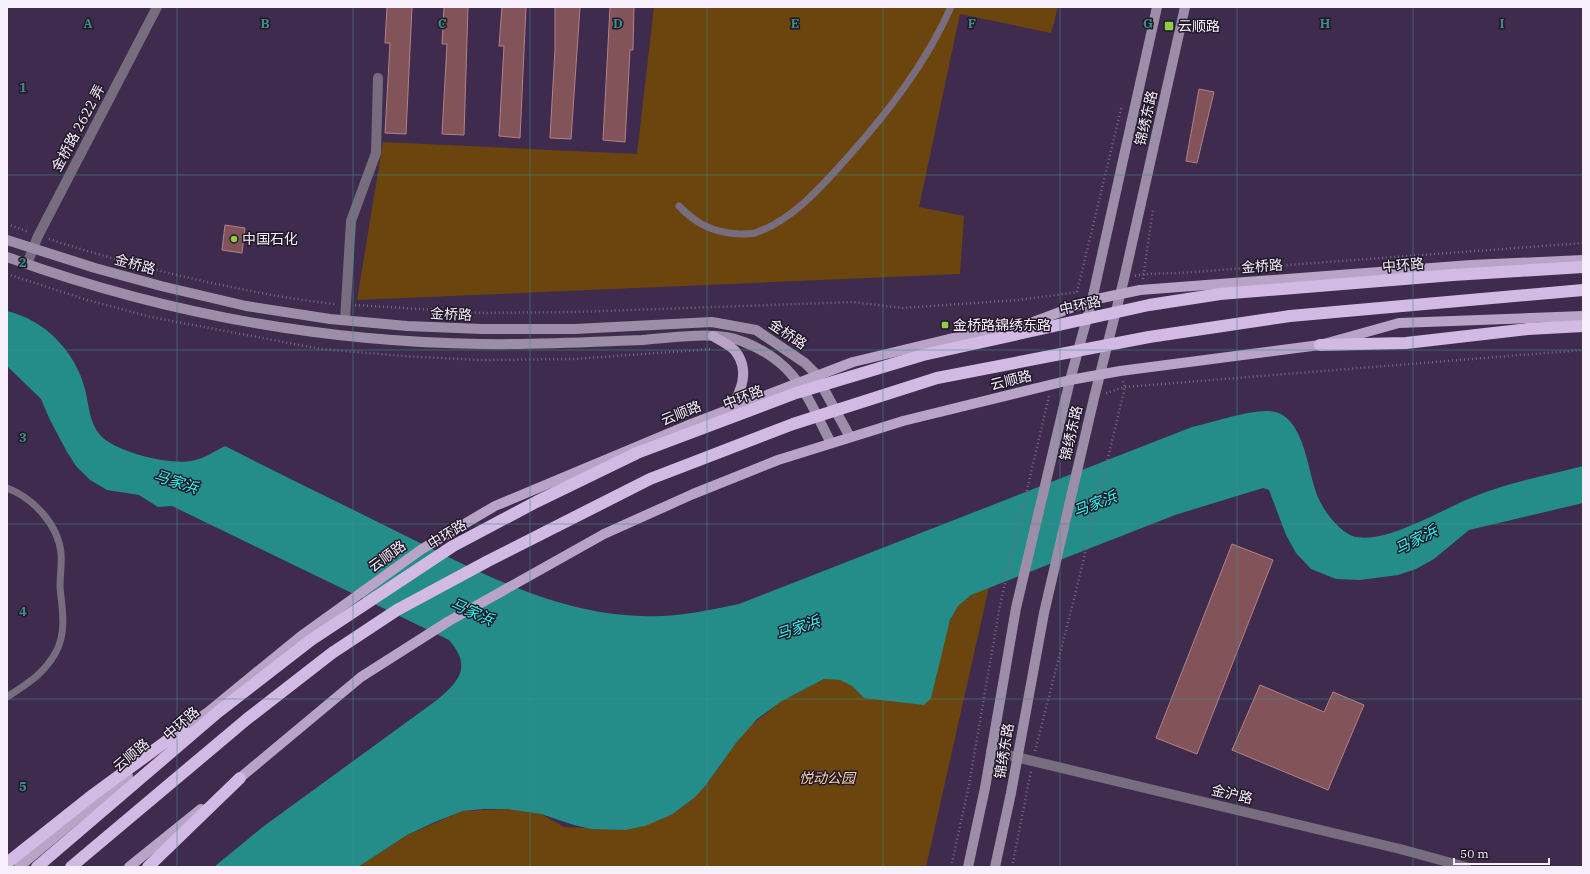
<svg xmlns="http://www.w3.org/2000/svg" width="1590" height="874" font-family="'IBM Plex Serif','Noto Sans SC',serif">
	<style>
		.green { fill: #6b450d }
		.water { fill: #248d89 }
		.building { fill: #825359; stroke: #b48188 }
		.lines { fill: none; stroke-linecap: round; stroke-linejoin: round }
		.path { stroke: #796984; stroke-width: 2.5; stroke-dasharray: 1 3; stroke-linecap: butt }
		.lane { stroke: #776d7f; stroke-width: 7 }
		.street { stroke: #776d7f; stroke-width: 10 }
		.secondary { stroke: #9c8da8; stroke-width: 10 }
		.primary { stroke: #b9a4c7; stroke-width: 10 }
		.highway { stroke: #d2bae4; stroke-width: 12 }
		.highway-bridge { stroke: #d2bae4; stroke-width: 12 }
		.grid { fill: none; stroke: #3d8e8a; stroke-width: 1; stroke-opacity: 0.55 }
		.poi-dot { fill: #8ece43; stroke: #211828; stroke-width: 1.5 }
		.labels { text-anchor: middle; stroke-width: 3; stroke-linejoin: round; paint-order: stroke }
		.poi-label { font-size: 14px; fill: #f7effc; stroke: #211828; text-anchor: start }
		.street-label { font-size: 14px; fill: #f7effc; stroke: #211828 }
		.park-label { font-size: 14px; font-style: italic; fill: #fad4a7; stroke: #211828 }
		.water-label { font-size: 15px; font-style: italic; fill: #30f8f1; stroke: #211828 }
		.grid-label { font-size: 13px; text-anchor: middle; font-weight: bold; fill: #3d8e8a; stroke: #211828; stroke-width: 3; stroke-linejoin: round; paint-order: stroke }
	</style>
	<rect width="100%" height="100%" fill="#3f2b4d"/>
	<g class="green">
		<path d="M 654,7 L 1058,7 L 1051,33 L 960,14 L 919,207 L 964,216 L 960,274 L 357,300 L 383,142 L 637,154 Z"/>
		<path d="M 989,587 L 926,867 L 358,867 L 407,835 L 463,811 L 507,809 L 541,814 L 564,827 L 605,829 L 673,814 L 684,806 L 706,785 L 736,743 L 750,726 L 782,701 L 824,679 L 840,680 L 852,686 L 864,698 L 931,697 C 936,675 945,623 958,606 C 966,596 978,592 989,587 Z"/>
	</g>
	<path class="water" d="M 7,311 C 45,320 75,351 85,389 C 89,405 89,422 100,435 C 115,452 169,465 191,461 C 203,459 214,452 225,446 C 284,476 344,505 404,535 C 479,572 554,613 640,616 C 673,618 706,611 739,604 L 1192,427 C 1212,423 1256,407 1275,412 C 1305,419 1308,474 1318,497 C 1322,507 1329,517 1337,525 C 1342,530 1349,536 1357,537 C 1389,543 1446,507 1478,495 C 1511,482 1548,475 1583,466 L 1583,503 L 1469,530 L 1434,559 L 1416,569 L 1398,575 L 1360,580 L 1336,579 L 1311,569 L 1296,553 L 1286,535 L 1269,490 L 1263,488 L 1175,515 L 971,595 L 958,606 L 950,620 L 931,698 L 924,705 L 864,698 L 852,686 L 840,680 L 824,679 L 782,701 L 757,719 L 736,743 L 706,785 L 695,797 L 673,814 L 645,826 L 625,830 L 591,829 L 574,825 L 541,814 L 507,809 L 484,809 L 463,811 L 435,822 L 407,835 L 358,867 L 214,867 L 264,826 L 437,700 C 460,680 472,667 449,640 L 172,506 L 158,507 L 139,495 L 107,490 L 90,480 L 76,466 L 67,452 L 50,420 L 41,399 L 7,366 Z"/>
	<g class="building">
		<path d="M 387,7 L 412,7 L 406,134 L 385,133 L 390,43 L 385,43 Z"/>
		<path d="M 444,7 L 468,7 L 464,135 L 442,134 L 447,44 L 442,44 Z"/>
		<path d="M 502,7 L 526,7 L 520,138 L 499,136 L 504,46 L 499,46 Z"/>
		<path d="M 555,7 L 580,7 L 571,139 L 550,138 L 555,49 Z"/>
		<path d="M 610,7 L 634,7 L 633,50 L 630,50 L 625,142 L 603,140 Z"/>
		<path d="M 1199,89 L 1214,92 L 1197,163 L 1186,161 Z"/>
		<path d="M 225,225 L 245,228 L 242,253 L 222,250 Z"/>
		<path d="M 1232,544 L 1273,560 L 1197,754 L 1156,738 Z"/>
		<path d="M 1260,685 L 1324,712 L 1333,692 L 1364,705 L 1328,790 L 1232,750 Z"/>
	</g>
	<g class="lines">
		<g class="path">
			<path d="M 7,224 L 29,232"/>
			<path d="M 49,239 C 101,256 154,270 207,282 C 250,291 293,300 336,304"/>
			<path d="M 7,274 L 87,300 L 151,317 L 321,349 L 403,356 L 480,360 L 574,359 L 713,349"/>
			<path d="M 1135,276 L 1144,274 L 1180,273 L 1583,243"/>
			<path d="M 1143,279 L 1153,209"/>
			<path d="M 1077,292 L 1122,105"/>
			<path d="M 355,305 L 484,313 L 575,312 L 853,302 L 902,308 L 1018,300 L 1078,292"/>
			<path d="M 1106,393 L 1125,387 L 1583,350"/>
			<path d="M 1035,751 L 1075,595 L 1125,387 L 1123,381"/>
			<path d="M 951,867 L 969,785 L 1000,605 L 1049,396"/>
			<path d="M 1012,867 L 1031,771"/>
		</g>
		<g class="lane">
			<path d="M 679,206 C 696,224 714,233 740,234 C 745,234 751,234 755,233 C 793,220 822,186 848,157 C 889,111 926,63 951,7"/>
			<path d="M 7,488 C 33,498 58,524 61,553 C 62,564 60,575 60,587 C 62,609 67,631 56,652 C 43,675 28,683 7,697"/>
		</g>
		<g class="street">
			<path d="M 27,264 L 38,236 L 157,7"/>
			<path d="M 345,320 L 351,221 L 376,153 L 378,78"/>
			<path d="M 991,751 L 1400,849 L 1466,867"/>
		</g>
		<g class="secondary">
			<path d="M 7,240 L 95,268 L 161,286 L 246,306 L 330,319 L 407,326 L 482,329 L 575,329 L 712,322 L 756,330 L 805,363 L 815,373 L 850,437"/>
			<path d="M 7,257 C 159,312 320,342 482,344 C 536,345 589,342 642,340 C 672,338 717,330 744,342 C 797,363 807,397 831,443"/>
			<path d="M 968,867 L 985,788 L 1016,608 L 1070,380 L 1092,300 L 1157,7"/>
			<path d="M 995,867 L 1011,793 L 1044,613 L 1094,398 L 1124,279 L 1185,7"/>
		</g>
		<g class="primary">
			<path d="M 713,336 C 720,341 731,345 736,352 C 750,371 741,391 731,409"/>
			<path d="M 178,733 L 208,712 L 301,636 L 422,549 L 495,506 L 686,426 L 853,362 L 949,339 L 1028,324 L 1092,300 L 1140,290 L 1471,265 L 1583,260"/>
			<path d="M 235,782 L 361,677 L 449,621 L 604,534 L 693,494 L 778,460 L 903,421 L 1070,380 L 1120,371 L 1320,345 L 1399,323 L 1583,316"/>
			<path d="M 19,867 L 128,776"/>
			<path d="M 129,867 L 201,809"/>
		</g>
		<g class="highway">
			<path d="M 1320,345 L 1406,343 L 1528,329 L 1583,326"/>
			<path d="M 7,863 L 94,794 L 183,729"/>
			<path d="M 148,867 L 240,778"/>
		</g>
		<g class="highway-bridge">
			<path d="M 37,867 L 218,712 L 311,640 L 453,546 L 536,502 L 637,453 L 796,393 L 923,355 L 1149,305 L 1220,294 L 1453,275 L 1583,267"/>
			<path d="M 71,867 L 247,719 L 332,653 L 397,610 L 488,561 L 650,479 L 793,424 L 937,378 L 1149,337 L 1290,316 L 1583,290"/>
		</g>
	</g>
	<path class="grid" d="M 177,7 L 177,867M 353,7 L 353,867M 530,7 L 530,867M 707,7 L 707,867M 883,7 L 883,867M 1060,7 L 1060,867M 1237,7 L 1237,867M 1413,7 L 1413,867M 7,175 L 1583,175M 7,350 L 1583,350M 7,524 L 1583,524M 7,699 L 1583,699"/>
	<g class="poi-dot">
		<rect x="1164" y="21" width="10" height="10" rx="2"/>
		<circle cx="234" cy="239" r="4"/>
		<rect x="941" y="321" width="8" height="8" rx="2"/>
	</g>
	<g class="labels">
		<g class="poi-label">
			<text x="1178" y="31">云顺路</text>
			<text x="242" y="244">中国石化</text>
			<text x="953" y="330">金桥路锦绣东路</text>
		</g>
		<g class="street-label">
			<text transform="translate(1146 118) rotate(-77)" y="5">锦绣东路</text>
			<text transform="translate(78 128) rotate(-62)" y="5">金桥路 2622 弄</text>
			<text transform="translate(135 264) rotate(15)" y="5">金桥路</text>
			<text transform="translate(1403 265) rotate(-5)" y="5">中环路</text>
			<text transform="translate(1262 266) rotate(-4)" y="5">金桥路</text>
			<text transform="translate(1080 305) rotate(-12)" y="5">中环路</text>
			<text transform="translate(451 314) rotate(3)" y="5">金桥路</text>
			<text transform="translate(788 334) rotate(34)" y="5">金桥路</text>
			<text transform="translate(1011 380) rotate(-14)" y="5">云顺路</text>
			<text transform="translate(743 397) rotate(-21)" y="5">中环路</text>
			<text transform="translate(681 413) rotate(-22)" y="5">云顺路</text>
			<text transform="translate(1071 433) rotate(-77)" y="5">锦绣东路</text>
			<text transform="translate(447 534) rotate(-31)" y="5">中环路</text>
			<text transform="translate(387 556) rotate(-36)" y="5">云顺路</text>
			<text transform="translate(181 723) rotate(-41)" y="5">中环路</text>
			<text transform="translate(1004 751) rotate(-81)" y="5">锦绣东路</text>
			<text transform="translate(131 755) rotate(-40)" y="5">云顺路</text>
			<text transform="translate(1232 794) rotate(13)" y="5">金沪路</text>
		</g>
		<g class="park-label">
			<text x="827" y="783">悦动公园</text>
		</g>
		<g class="water-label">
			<text transform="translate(176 482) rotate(18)" y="5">马家浜</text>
			<text transform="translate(1095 504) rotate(-21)" y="5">马家浜</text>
			<text transform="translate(1416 540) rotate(-27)" y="5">马家浜</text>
			<text transform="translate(472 612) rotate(24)" y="5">马家浜</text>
			<text transform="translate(798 628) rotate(-19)" y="5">马家浜</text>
		</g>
	</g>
	<g class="grid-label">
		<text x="88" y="28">A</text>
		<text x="265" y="28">B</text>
		<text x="442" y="28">C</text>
		<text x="618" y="28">D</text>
		<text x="795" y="28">E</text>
		<text x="972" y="28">F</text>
		<text x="1148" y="28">G</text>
		<text x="1325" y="28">H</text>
		<text x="1502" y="28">I</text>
		<text x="23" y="92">1</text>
		<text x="23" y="267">2</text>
		<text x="23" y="442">3</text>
		<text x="23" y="616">4</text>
		<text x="23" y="791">5</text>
	</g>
	<rect width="1590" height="874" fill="none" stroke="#f7effc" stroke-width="16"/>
	<path d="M1454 858v6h95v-6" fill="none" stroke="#f7effc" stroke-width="2"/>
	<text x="1460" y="858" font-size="12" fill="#f7effc" stroke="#211828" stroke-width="3" paint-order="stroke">50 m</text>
</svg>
